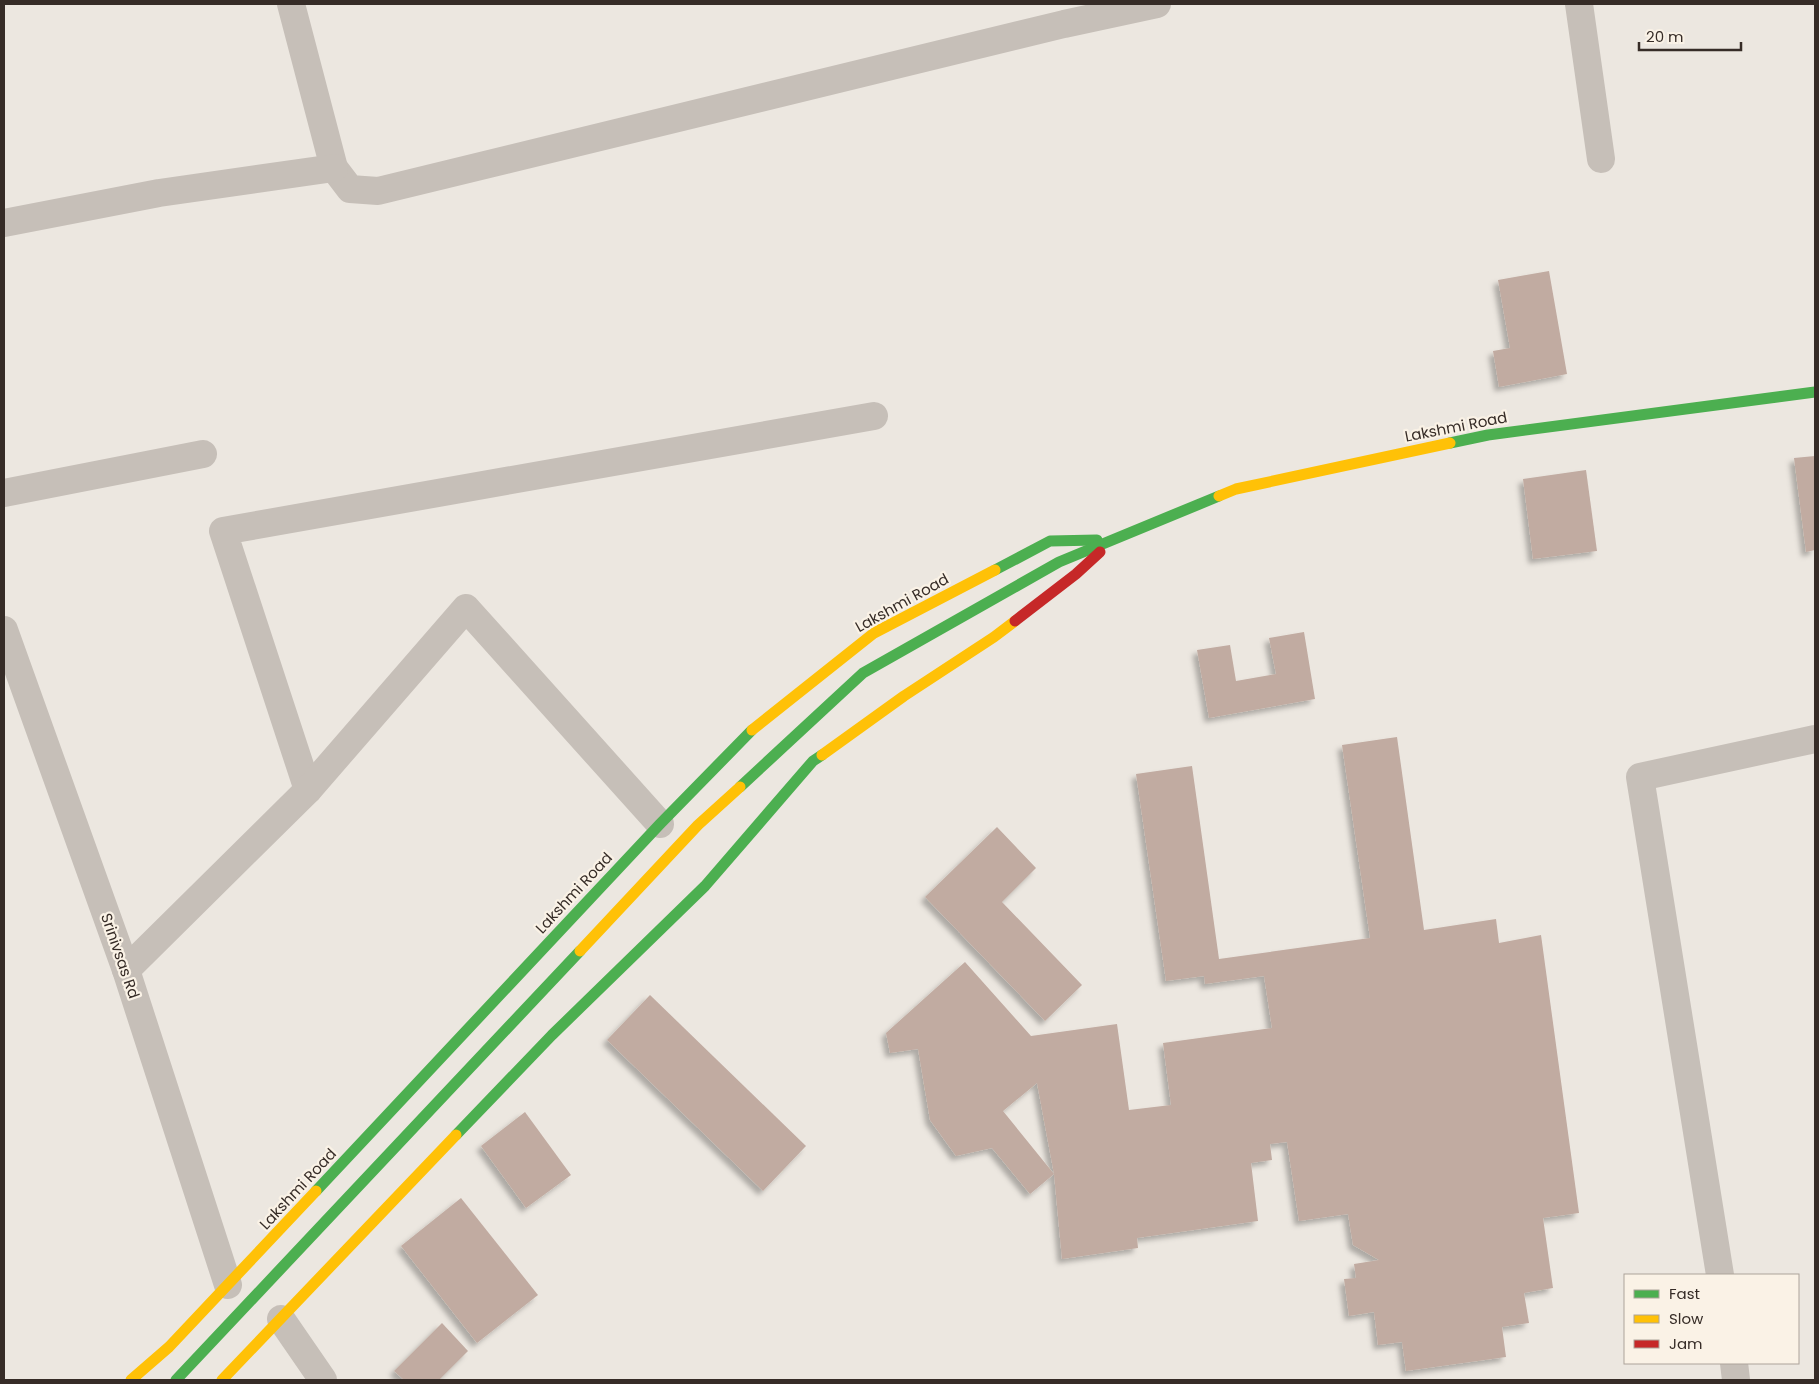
<svg xmlns="http://www.w3.org/2000/svg" width="1819" height="1384" font-family="Poppins,sans-serif">
	<style>
		.building { fill: #c1aba1; fill-rule: evenodd; filter: url(#shadow) }
		.lines { fill: none; stroke-linecap: round; stroke-linejoin: round }
		.street { stroke: #c6bfb8; stroke-width: 28 }
		.fast { stroke: #4caf50; stroke-width: 11 }
		.slow { stroke: #ffc107; stroke-width: 11 }
		.jam { stroke: #c62828; stroke-width: 11 }
		.labels { text-anchor: middle; stroke-width: 4.5; stroke-linejoin: round; paint-order: stroke }
		.street-label { font-size: 15px; fill: #362c27; stroke: #faf2e6 }
	</style>
	<defs>
		<filter id="shadow"><feDropShadow dx="-4.5" dy="4.5" stdDeviation="2.5" flood-color="#0004"/></filter>
	</defs>
	<rect width="100%" height="100%" fill="#ece7e0"/>
	<g class="building">
		<path d="M 1549,271 L 1567,374 L 1499,387 L 1493,351 L 1510,348 L 1498,280 Z"/>
		<path d="M 1815,456 L 1815,550 L 1806,552 L 1794,458 Z"/>
		<path d="M 1586,470 L 1597,551 L 1533,559 L 1523,479 Z"/>
		<path d="M 1304,632 L 1315,699 L 1209,718 L 1197,650 L 1230,645 L 1236,681 L 1276,674 L 1269,638 Z"/>
		<path d="M 1397,737 L 1424,930 L 1496,919 L 1499,943 L 1541,935 L 1579,1213 L 1543,1218 L 1553,1288 L 1524,1293 L 1529,1323 L 1502,1327 L 1506,1357 L 1406,1371 L 1402,1342 L 1378,1345 L 1374,1312 L 1349,1316 L 1344,1279 L 1356,1278 L 1354,1264 L 1379,1260 L 1353,1245 L 1348,1214 L 1299,1221 L 1287,1142 L 1270,1144 L 1272,1160 L 1251,1163 L 1258,1221 L 1137,1238 L 1138,1248 L 1062,1259 L 1054,1174 L 1030,1194 L 992,1148 L 956,1156 L 930,1120 L 918,1049 L 890,1053 L 886,1033 L 965,962 L 1031,1036 L 1117,1024 L 1129,1110 L 1171,1105 L 1163,1043 L 1272,1028 L 1264,976 L 1205,984 L 1204,976 L 1166,981 L 1136,774 L 1192,766 L 1219,959 L 1370,938 L 1342,745 ZM 1037,1083 L 1054,1174 L 1003,1111 Z"/>
		<path d="M 997,827 L 1036,868 L 1002,902 L 1082,985 L 1045,1021 L 925,897 Z"/>
		<path d="M 650,995 L 806,1146 L 763,1191 L 607,1040 Z"/>
		<path d="M 525,1112 L 571,1175 L 526,1208 L 481,1146 Z"/>
		<path d="M 461,1198 L 538,1295 L 477,1343 L 401,1246 Z"/>
		<path d="M 442,1323 L 468,1351 L 439,1380 L 404,1380 L 394,1371 Z"/>
	</g>
	<g class="lines">
		<g class="street">
			<path d="M 291,4 L 334,168 L 350,189 L 378,191 L 1064,24 L 1157,4"/>
			<path d="M 1579,4 L 1601,159"/>
			<path d="M 4,223 L 159,193 L 334,168"/>
			<path d="M 4,493 L 203,454"/>
			<path d="M 4,630 L 126,970 L 228,1285"/>
			<path d="M 308,790 L 223,531 L 874,416"/>
			<path d="M 126,970 L 308,790 L 466,608 L 660,824"/>
			<path d="M 1720,1275 L 1640,777 L 1815,739"/>
			<path d="M 281,1319 L 323,1380"/>
			<path d="M 1734,1363 L 1736,1380"/>
		</g>
		<g class="fast">
			<path d="M 1450,443 L 1488,435 L 1815,392"/>
			<path d="M 995,570 L 1050,541 L 1097,540"/>
			<path d="M 740,787 L 863,673 L 1059,562 L 1219,496"/>
			<path d="M 456,1135 L 552,1035 L 705,886 L 813,761 L 822,755"/>
			<path d="M 316,1191 L 660,824 L 752,730"/>
			<path d="M 176,1380 L 580,951"/>
		</g>
		<g class="slow">
			<path d="M 1219,496 L 1236,489 L 1450,443"/>
			<path d="M 752,730 L 874,633 L 995,570"/>
			<path d="M 822,755 L 904,696 L 994,637 L 1015,621"/>
			<path d="M 580,951 L 698,825 L 740,787"/>
			<path d="M 131,1380 L 169,1347 L 316,1191"/>
			<path d="M 222,1380 L 456,1135"/>
		</g>
		<path class="jam" d="M 1015,621 L 1076,574 L 1100,552"/>
	</g>
	<g class="labels">
		<g class="street-label">
			<text transform="translate(1456 427) rotate(-11)" y="5">Lakshmi Road</text>
			<text transform="translate(902 603) rotate(-29)" y="5">Lakshmi Road</text>
			<text transform="translate(574 893) rotate(-47)" y="5">Lakshmi Road</text>
			<text transform="translate(120 956) rotate(71)" y="5">Srinivsas Rd</text>
			<text transform="translate(298 1189) rotate(-47)" y="5">Lakshmi Road</text>
		</g>
	</g>
	<rect width="1819" height="1384" fill="none" stroke="#362c27" stroke-width="10"/>
	<rect x="1624" y="1274" width="175" height="90" fill="#faf2e6" stroke="#aca39a"/>
	<rect x="1634" y="1290" width="25" height="8" fill="#4caf50" stroke="#aca39a"/>
	<text x="1669" y="1299" font-size="15" fill="#362c27">Fast</text>
	<rect x="1634" y="1315" width="25" height="8" fill="#ffc107" stroke="#aca39a"/>
	<text x="1669" y="1324" font-size="15" fill="#362c27">Slow</text>
	<rect x="1634" y="1340" width="25" height="8" fill="#c62828" stroke="#aca39a"/>
	<text x="1669" y="1349" font-size="15" fill="#362c27">Jam</text>
	<path d="M1639 42v8h102v-8" fill="none" stroke="#362c27" stroke-width="2.5"/>
	<text x="1646" y="42" font-size="15" fill="#362c27" stroke="#faf2e6" stroke-width="4" paint-order="stroke">20 m</text>
</svg>
